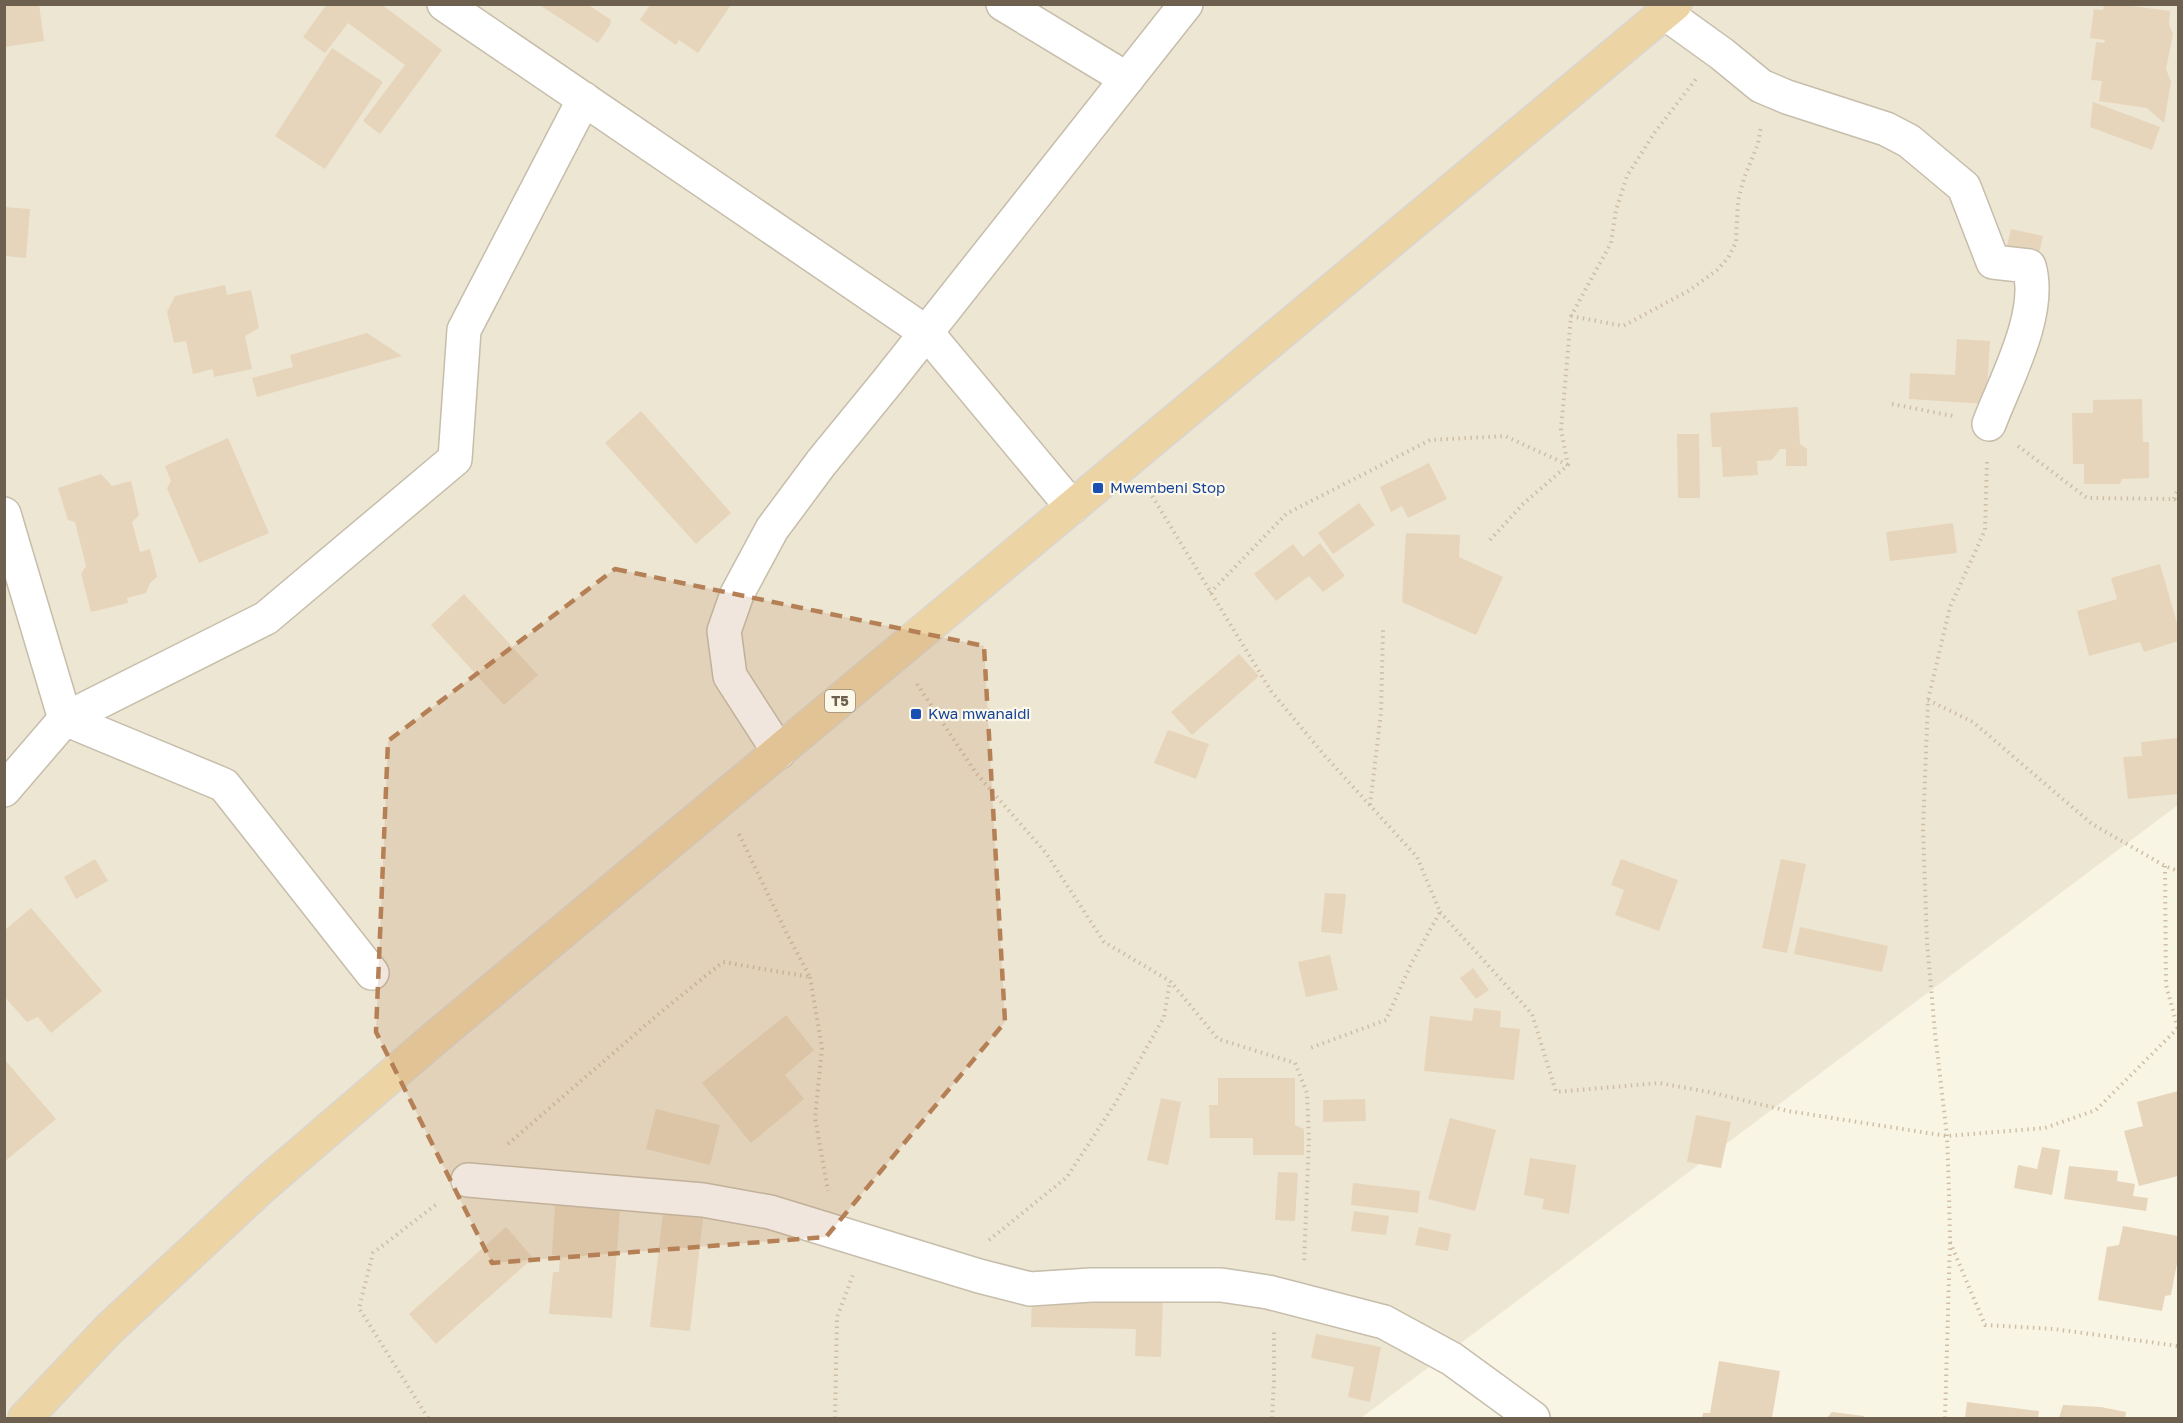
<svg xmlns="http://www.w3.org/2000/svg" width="2183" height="1423" font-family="'Golos Text',sans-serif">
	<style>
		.residential { fill: #ede6d3 }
		.building { fill: #e6d5bb }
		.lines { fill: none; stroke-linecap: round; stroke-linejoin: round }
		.minor-casing { stroke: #c6bdab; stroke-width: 36 }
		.tertiary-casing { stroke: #c6bdab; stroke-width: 36 }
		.trunk-casing { stroke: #d9d6d1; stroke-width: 36 }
		.path { stroke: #cfbea4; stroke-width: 4; stroke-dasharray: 1.5 4.5; stroke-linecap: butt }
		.minor { stroke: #fff; stroke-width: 33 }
		.tertiary { stroke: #fff; stroke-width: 33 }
		.trunk { stroke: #edd4a5; stroke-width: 33 }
		.marked { fill: #b58056; fill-opacity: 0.2; stroke: #b58056; stroke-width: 4.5; stroke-dasharray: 12 8; stroke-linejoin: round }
		.transit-dot { fill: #1a4fb4; stroke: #fcf9eb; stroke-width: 2 }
		.labels { text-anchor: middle; stroke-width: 4.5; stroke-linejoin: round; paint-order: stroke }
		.shield { fill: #fcf9eb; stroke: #998e7d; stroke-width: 1.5 }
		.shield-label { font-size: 14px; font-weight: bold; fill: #6e604e }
		.transit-label { font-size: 15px; fill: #164399; stroke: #fcf9eb; text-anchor: start }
	</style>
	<rect width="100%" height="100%" fill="#f9f5e5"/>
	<path class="residential" d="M 5,5 L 2178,5 L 2178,805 L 1361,1418 L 5,1418 Z"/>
	<g class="building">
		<path d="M 4,4 L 39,4 L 44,41 L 4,47 Z"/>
		<path d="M 327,4 L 381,4 L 442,50 L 380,134 L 363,121 L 405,65 L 348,23 L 325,53 L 303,37 Z"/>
		<path d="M 538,4 L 587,4 L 611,20 L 610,25 L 598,43 Z"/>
		<path d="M 650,5 L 731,5 L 698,53 L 679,40 L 676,45 L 640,20 Z"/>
		<path d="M 2104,5 L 2124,5 L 2170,11 L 2169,25 L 2173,34 L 2166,69 L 2171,82 L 2164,123 L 2147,108 L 2099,101 L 2102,81 L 2091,80 L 2096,42 L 2104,43 L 2105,40 L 2090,38 L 2094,9 L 2103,10 Z"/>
		<path d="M 332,48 L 383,82 L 325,169 L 275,136 Z"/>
		<path d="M 2093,102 L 2160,127 L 2152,150 L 2090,127 Z"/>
		<path d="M 4,207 L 30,209 L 26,258 L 4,256 Z"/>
		<path d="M 2011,229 L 2043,236 L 2038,258 L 2006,251 Z"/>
		<path d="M 225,285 L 227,295 L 251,290 L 259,328 L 245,336 L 252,369 L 214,377 L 213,369 L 193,374 L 186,341 L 174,343 L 167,312 L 175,296 Z"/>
		<path d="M 367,333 L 402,356 L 257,397 L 252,378 L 293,367 L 290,355 Z"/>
		<path d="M 1957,339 L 1990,341 L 1986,404 L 1909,399 L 1910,373 L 1955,375 Z"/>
		<path d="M 2142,399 L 2143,442 L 2149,442 L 2149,478 L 2122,479 L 2120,484 L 2084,484 L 2084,464 L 2073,464 L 2072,413 L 2093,413 L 2093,400 Z"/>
		<path d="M 1798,407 L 1800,444 L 1807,449 L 1807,466 L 1786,466 L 1786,449 L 1780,449 L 1772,460 L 1757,461 L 1758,475 L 1723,477 L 1721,447 L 1712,447 L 1710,413 Z"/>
		<path d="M 641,411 L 731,513 L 696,544 L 605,443 Z"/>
		<path d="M 1677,434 L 1699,434 L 1700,498 L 1678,498 Z"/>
		<path d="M 228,438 L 269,533 L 199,563 L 167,488 L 171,481 L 165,466 Z"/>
		<path d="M 1429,463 L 1447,499 L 1408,518 L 1402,506 L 1391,512 L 1380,487 Z"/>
		<path d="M 101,474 L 112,486 L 131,481 L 139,515 L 132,522 L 140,552 L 150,549 L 157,577 L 150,583 L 146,593 L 127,598 L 128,603 L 91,612 L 81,574 L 86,566 L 75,522 L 68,520 L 58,488 Z"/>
		<path d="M 1359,503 L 1375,525 L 1333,554 L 1318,533 Z"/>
		<path d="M 1953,523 L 1957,553 L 1890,561 L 1886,532 Z"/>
		<path d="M 1406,533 L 1460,535 L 1459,557 L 1503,577 L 1476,635 L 1402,602 Z"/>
		<path d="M 1320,543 L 1345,576 L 1323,592 L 1309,576 L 1276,601 L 1254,574 L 1293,544 L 1303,557 Z"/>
		<path d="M 2160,564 L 2178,627 L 2178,641 L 2144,652 L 2140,642 L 2089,656 L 2077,611 L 2117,599 L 2111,578 Z"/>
		<path d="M 464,594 L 538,675 L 504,705 L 431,625 Z"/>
		<path d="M 1239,654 L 1259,676 L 1192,735 L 1171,712 Z"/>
		<path d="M 1168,730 L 1209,744 L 1196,779 L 1154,763 Z"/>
		<path d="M 2178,738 L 2178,794 L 2128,799 L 2123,757 L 2142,756 L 2141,742 Z"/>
		<path d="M 95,859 L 108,881 L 76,899 L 64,877 Z"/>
		<path d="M 1621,859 L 1678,880 L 1659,931 L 1615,915 L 1624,890 L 1611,885 Z"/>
		<path d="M 1781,859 L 1806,864 L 1787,953 L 1762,948 Z"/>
		<path d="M 1325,893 L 1346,894 L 1342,934 L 1321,932 Z"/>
		<path d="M 31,908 L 102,991 L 51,1033 L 38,1017 L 27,1022 L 4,996 L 4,931 Z"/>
		<path d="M 1800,927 L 1888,946 L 1882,972 L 1794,954 Z"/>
		<path d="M 1330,955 L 1338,990 L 1306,997 L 1298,962 Z"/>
		<path d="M 1473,968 L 1489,990 L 1476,999 L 1460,978 Z"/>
		<path d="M 1474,1008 L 1501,1011 L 1500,1027 L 1520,1029 L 1514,1080 L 1424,1071 L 1430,1016 L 1472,1021 Z"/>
		<path d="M 786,1015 L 814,1050 L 785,1075 L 804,1099 L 751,1143 L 702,1083 Z"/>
		<path d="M 4,1059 L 56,1119 L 4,1162 Z"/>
		<path d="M 1218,1078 L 1295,1078 L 1295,1125 L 1304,1129 L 1304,1155 L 1253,1155 L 1253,1138 L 1210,1138 L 1209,1105 L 1218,1105 Z"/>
		<path d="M 2178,1091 L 2178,1176 L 2139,1186 L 2124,1131 L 2143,1126 L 2137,1102 Z"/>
		<path d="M 1161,1098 L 1181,1102 L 1168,1165 L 1147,1160 Z"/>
		<path d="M 1365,1099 L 1366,1121 L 1323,1122 L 1323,1100 Z"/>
		<path d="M 656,1109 L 720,1125 L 710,1165 L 646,1149 Z"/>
		<path d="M 1696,1115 L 1731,1122 L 1721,1168 L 1687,1162 Z"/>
		<path d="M 1450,1118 L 1496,1130 L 1475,1211 L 1428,1199 Z"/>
		<path d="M 2042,1147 L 2060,1150 L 2052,1195 L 2014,1188 L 2018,1165 L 2037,1169 Z"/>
		<path d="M 1530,1158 L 1576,1165 L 1569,1214 L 1542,1209 L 1544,1199 L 1524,1195 Z"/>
		<path d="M 2069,1166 L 2118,1171 L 2117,1181 L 2135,1184 L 2133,1196 L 2148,1198 L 2146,1211 L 2064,1199 Z"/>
		<path d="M 1278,1172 L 1298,1173 L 1295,1221 L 1275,1220 Z"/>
		<path d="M 1353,1183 L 1420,1191 L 1418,1213 L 1351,1205 Z"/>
		<path d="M 555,1205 L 620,1209 L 612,1318 L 549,1314 L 553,1272 L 559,1272 L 560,1256 L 552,1255 Z"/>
		<path d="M 1354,1211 L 1389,1216 L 1386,1235 L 1351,1231 Z"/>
		<path d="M 663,1213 L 703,1218 L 690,1331 L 650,1327 Z"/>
		<path d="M 2123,1226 L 2178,1236 L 2178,1258 L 2171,1295 L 2165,1296 L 2162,1311 L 2098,1300 L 2107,1247 L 2119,1245 Z"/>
		<path d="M 506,1227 L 533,1258 L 436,1344 L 409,1314 Z"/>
		<path d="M 1419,1227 L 1451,1234 L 1448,1251 L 1415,1245 Z"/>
		<path d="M 1032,1294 L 1163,1298 L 1161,1357 L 1135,1356 L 1136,1329 L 1031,1327 Z"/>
		<path d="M 1316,1334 L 1381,1347 L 1370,1402 L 1348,1397 L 1354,1367 L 1311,1358 Z"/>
		<path d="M 1719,1361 L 1780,1371 L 1772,1418 L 1702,1418 L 1703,1413 L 1710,1413 Z"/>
		<path d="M 1967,1402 L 2039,1411 L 2038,1418 L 1965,1418 Z"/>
		<path d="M 2063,1405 L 2101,1407 L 2126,1412 L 2125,1418 L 2059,1418 Z"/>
		<path d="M 1832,1412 L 1864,1416 L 1864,1418 L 1827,1418 Z"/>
	</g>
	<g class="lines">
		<g class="minor-casing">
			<g id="minor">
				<path d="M 444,4 L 927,333 L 1072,507"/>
				<path d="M 1003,4 L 1127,79"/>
				<path d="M 1665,13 L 1722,54 L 1761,86 L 1787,97 L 1886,129 L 1909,141 L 1964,187 L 1993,262 L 2029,266 C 2043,313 2006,379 1989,424"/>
				<path d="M 4,514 L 65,719 L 224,785 L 372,973"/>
				<path d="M 4,790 L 65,719 L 266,618 L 455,459 L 464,330 L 584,99"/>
				<path d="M 468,1180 L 703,1200 L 770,1212 L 979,1276 L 1030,1289 L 1091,1285 L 1221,1285 L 1268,1292 L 1384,1322 L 1452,1359 L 1533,1418"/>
			</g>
		</g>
		<g class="tertiary-casing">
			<path id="tertiary" d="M 779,752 L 730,676 L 724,631 L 737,594 L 772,529 L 821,463 L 888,381 L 1186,4"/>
		</g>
		<g class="trunk-casing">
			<path id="trunk" d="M 25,1418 L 109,1329 L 264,1185 L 435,1038 L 1675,4"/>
		</g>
		<g class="path">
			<path d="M 1571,316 L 1623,326 L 1690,290 L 1717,270 L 1728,258 L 1736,242 L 1738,201 L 1744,178 L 1758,144 L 1761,126"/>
			<path d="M 1892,404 L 1953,416"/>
			<path d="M 2018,446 L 2087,498 L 2174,499 L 2178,502"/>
			<path d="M 1149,491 L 1271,691 L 1325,756 L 1417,857 L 1440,912 L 1411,964 L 1386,1020 L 1310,1048"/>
			<path d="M 2174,499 L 2178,489"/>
			<path d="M 1490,540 L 1523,504 L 1568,465 L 1561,430 L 1571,316 L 1611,243 L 1616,210 L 1627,176 L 1655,132 L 1696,79"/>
			<path d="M 1210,593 L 1286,514 L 1430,440 L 1505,436 L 1568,465"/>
			<path d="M 917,684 L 976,773 L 1046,853 L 1104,942 L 1170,981 L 1218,1039 L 1295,1063 L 1307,1093 L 1309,1140 L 1304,1263"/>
			<path d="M 1928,700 L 1973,722 L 2092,824 L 2165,866 L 2178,871"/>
			<path d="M 1370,805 L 1381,713 L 1383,630"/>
			<path d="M 2165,866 L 2166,985 L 2178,1029"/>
			<path d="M 1440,912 L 1532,1014 L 1556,1092 L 1659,1083 L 1709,1092 L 1788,1111 L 1947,1136 L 2045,1128 L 2096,1110 L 2178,1028"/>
			<path d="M 810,977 L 822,1048 L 815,1118 L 828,1191"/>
			<path d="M 508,1144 L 662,1011 L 723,962 L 810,977 L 787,934 L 739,834"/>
			<path d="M 989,1240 L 1067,1177 L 1116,1102 L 1164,1017 L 1170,981"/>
			<path d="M 1950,1242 L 1985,1325 L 2054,1329 L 2178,1346"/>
			<path d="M 428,1418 L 359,1308 L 373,1253 L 438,1203"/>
			<path d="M 835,1418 L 837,1317 L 853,1275"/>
			<path d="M 1272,1418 L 1274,1381 L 1274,1331"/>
			<path d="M 1945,1418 L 1950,1241 L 1949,1193 L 1947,1136 L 1935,1033 L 1927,942 L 1923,829 L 1928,700 L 1950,607 L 1985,530 L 1987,462"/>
		</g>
		<use href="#minor" class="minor"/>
		<use href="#tertiary" class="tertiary"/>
		<use href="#trunk" class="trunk"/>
	</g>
	<path class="marked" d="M 615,569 L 984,646 L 1005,1022 L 826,1237 L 492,1263 L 376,1032 L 388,741 Z"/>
	<g class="transit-dot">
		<rect x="1092" y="482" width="12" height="12" rx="3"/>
		<rect x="910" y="708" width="12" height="12" rx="3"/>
	</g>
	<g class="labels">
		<rect class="shield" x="825" y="690" width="30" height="22" rx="4.5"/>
		<g class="shield-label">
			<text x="840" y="706">T5</text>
		</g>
		<g class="transit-label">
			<text x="1110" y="493">Mwembeni Stop</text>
			<text x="928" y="719">Kwa mwanaidi</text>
		</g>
	</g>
	<rect width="2183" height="1423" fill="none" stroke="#6e604e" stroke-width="12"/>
</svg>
